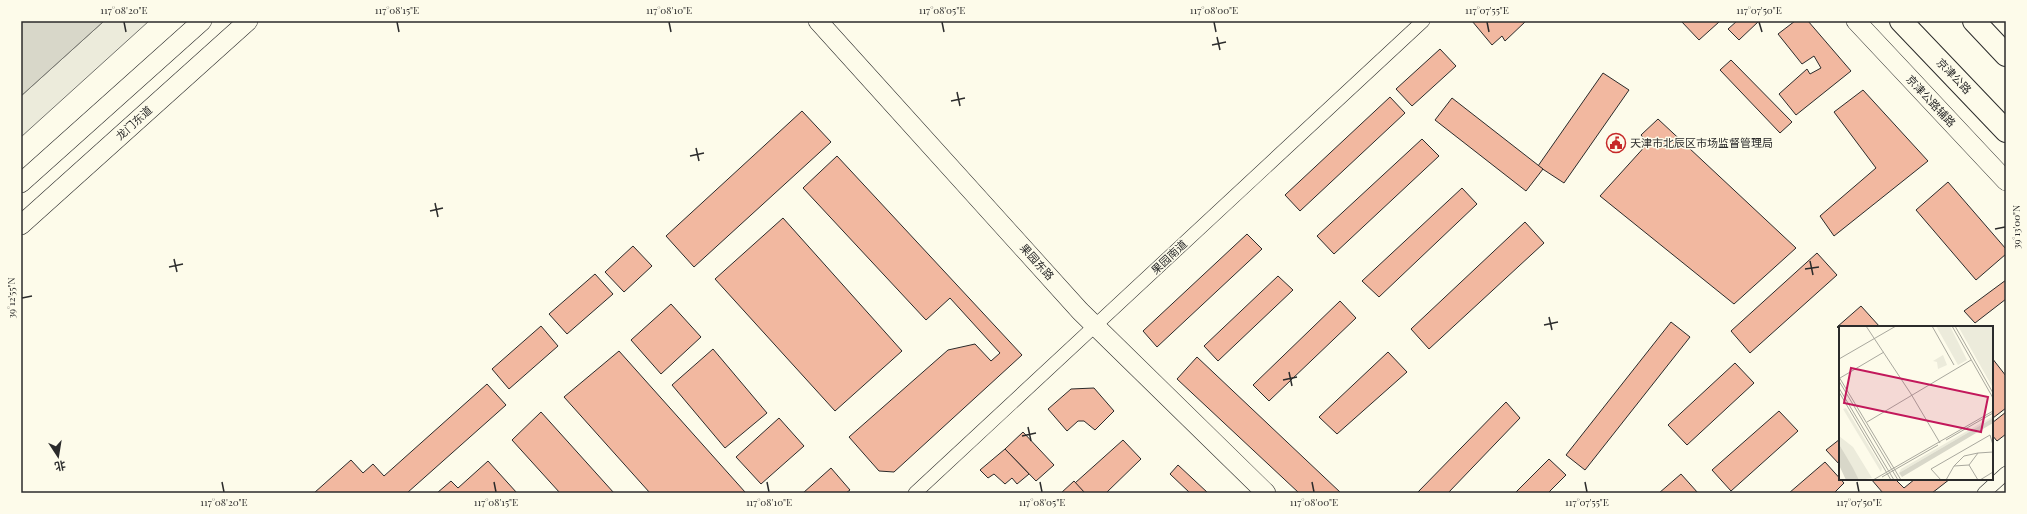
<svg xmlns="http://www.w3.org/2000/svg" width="2027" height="514" font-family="'Playfair Display','Noto Sans SC',serif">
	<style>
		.green { fill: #ecebdb; stroke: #74746e }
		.water { fill: #d8d7c9; stroke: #74746e }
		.building { fill: #f2b8a0; stroke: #2b2b2b }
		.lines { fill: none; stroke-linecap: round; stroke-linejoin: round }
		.street-casing { stroke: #2b2b2b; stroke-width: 14 }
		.secondary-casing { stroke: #2b2b2b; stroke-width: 20 }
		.highway-casing { stroke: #2b2b2b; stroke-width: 24 }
		.street { stroke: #fdfbea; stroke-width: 13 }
		.secondary { stroke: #fdfbea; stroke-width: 19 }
		.highway { stroke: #fdfbea; stroke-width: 22 }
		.ticks { fill: none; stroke: #2b2b2b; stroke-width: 1.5 }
		.labels { text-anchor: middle; stroke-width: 3; stroke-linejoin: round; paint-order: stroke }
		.street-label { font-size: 11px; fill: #2b2b2b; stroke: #fdfbea }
		.poi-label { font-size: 11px; fill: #2b2b2b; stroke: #fdfbea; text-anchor: start }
		.inset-road { fill: none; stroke: #a9a89e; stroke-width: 1 }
		.view { fill: #c2185b; fill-opacity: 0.15; stroke: #c2185b; stroke-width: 2 }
		.inset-edge { fill: none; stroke: #2b2b2b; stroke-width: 2 }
		.neatline { fill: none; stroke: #2b2b2b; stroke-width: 1.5 }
		.ticks-label { font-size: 10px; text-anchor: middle; fill: #2b2b2b }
	</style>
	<rect width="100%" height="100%" fill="#fdfbea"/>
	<path class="green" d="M 104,21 L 149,21 L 21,137 L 21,96 Z"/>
	<path class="water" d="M 21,21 L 104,21 L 21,96 Z"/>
	<g class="building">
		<path d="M 1472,21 L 1526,21 L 1505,41 L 1502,36 L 1492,45 Z"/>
		<path d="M 1681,21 L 1717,21 L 1719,22 L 1699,40 Z"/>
		<path d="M 1737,21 L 1759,21 L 1739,40 L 1728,29 Z"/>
		<path d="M 1795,21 L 1808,21 L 1851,71 L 1796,115 L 1779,94 L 1807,69 L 1810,74 L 1821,68 L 1814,56 L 1802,64 L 1778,34 Z"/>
		<path d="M 1440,49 L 1456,66 L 1412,106 L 1396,89 Z"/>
		<path d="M 1731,60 L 1792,122 L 1780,133 L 1720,70 Z"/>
		<path d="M 1603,73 L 1629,90 L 1564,183 L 1538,166 Z"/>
		<path d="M 1863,90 L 1928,161 L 1834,236 L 1820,216 L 1876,168 L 1834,112 Z"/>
		<path d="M 1390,97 L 1405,113 L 1300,211 L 1285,195 Z"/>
		<path d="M 1452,98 L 1543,169 L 1526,191 L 1435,120 Z"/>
		<path d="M 802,111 L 831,142 L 694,267 L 666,236 Z"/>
		<path d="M 1658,119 L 1796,248 L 1734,304 L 1600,196 L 1648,143 L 1641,135 Z"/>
		<path d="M 1422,139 L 1439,156 L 1334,254 L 1317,236 Z"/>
		<path d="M 837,156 L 1022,355 L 894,472 L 879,471 L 849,437 L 948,350 L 975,344 L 991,361 L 1000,353 L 950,298 L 926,320 L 803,188 Z"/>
		<path d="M 1948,182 L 2006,249 L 2006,254 L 1976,280 L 1916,210 Z"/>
		<path d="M 1462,188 L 1477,204 L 1379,297 L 1362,281 Z"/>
		<path d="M 783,218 L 902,351 L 835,411 L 715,279 Z"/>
		<path d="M 1525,222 L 1544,243 L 1429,349 L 1411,329 Z"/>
		<path d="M 1247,234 L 1262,249 L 1157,347 L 1143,331 Z"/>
		<path d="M 633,246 L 652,266 L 624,292 L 605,272 Z"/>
		<path d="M 1817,253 L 1837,275 L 1750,353 L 1731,331 Z"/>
		<path d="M 595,274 L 613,294 L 567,334 L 549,314 Z"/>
		<path d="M 1278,276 L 1293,290 L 1218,361 L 1204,346 Z"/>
		<path d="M 2006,280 L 2006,299 L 1975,323 L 1964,311 Z"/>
		<path d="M 1340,301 L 1356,318 L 1269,401 L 1253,385 Z"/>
		<path d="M 671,304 L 701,337 L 661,374 L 631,340 Z"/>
		<path d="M 1861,306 L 1880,327 L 1840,327 L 1840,330 L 1837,327 Z"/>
		<path d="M 1671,322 L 1690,337 L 1585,470 L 1566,455 Z"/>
		<path d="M 541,326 L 558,346 L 509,389 L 492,369 Z"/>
		<path d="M 713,349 L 767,413 L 725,448 L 672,385 Z"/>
		<path d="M 619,351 L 745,492 L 744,493 L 650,493 L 564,397 Z"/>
		<path d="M 1388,352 L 1407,372 L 1337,434 L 1319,417 Z"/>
		<path d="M 1197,357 L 1341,493 L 1299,493 L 1177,379 Z"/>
		<path d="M 1992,358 L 2006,376 L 2006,408 L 1993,418 Z"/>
		<path d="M 1735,363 L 1754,383 L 1687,445 L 1668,425 Z"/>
		<path d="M 487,384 L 506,405 L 407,493 L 314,493 L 351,460 L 363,473 L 373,464 L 384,476 Z"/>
		<path d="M 1094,388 L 1114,411 L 1095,430 L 1084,421 L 1078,421 L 1067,431 L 1048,409 L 1071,389 Z"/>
		<path d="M 1506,402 L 1520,418 L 1448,493 L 1417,493 Z"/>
		<path d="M 1779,411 L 1798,431 L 1731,491 L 1712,470 Z"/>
		<path d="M 541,412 L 614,493 L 560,493 L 512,440 Z"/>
		<path d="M 2006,412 L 2006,434 L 1997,441 L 1992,435 L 1992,423 Z"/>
		<path d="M 779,418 L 804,446 L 761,484 L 736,457 Z"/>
		<path d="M 1023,432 L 1054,465 L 1036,481 L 1005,449 Z"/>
		<path d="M 1840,439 L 1840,465 L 1826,450 Z"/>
		<path d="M 1123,440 L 1141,459 L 1106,493 L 1085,493 L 1075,483 Z"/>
		<path d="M 1005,449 L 1029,474 L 1017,484 L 1012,478 L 1005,484 L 994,474 L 988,478 L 980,470 Z"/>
		<path d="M 1549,459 L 1566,475 L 1548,493 L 1515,493 Z"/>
		<path d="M 488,461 L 517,493 L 437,493 L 451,481 L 458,488 Z"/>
		<path d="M 1825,462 L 1844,483 L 1834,493 L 1789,493 Z"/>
		<path d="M 1178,465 L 1208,493 L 1190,493 L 1170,474 Z"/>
		<path d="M 831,468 L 850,490 L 846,493 L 803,493 Z"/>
		<path d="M 1681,474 L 1698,493 L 1659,493 Z"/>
		<path d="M 1871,479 L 1895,479 L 1904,488 L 1915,479 L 1950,479 L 1932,493 L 1883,493 Z"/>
		<path d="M 1074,481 L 1085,493 L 1061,493 Z"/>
	</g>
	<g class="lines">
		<g class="street-casing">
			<g id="street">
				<path d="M 915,493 L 1423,21"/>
				<path d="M 1984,493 L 2006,473"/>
			</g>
		</g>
		<g class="secondary-casing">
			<g id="secondary">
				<path d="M 818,21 L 1080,311 L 1266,493"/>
				<path d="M 1856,21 L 2006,181"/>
				<path d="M 21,183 L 202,21"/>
				<path d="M 21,225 L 248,21"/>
			</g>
		</g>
		<g class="highway-casing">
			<g id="highway">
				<path d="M 1901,21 L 2006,131"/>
				<path d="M 1974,21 L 2006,55"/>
			</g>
		</g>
		<use href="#street" class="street"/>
		<use href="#secondary" class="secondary"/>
		<use href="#highway" class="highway"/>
	</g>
	<path class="ticks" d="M 124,22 L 126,32M 397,22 L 399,32M 669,22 L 671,32M 942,22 L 944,32M 1214,22 L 1216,32M 1487,22 L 1489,32M 1759,22 L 1762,32M 1217,37 L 1220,50M 1212,45 L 1226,42M 957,92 L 960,106M 951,101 L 965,98M 696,148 L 699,161M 690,156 L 704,153M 435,203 L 438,217M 430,211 L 443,208M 1995,229 L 2005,227M 174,259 L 177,272M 1810,261 L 1813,275M 169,267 L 183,264M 1805,269 L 1819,267M 22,298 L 32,296M 1549,317 L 1552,330M 1544,325 L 1558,322M 1289,372 L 1292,386M 1283,380 L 1297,377M 1028,427 L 1031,441M 1022,436 L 1036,433M 222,482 L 224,492M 494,482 L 496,492M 767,482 L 769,492M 1040,482 L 1042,492M 1312,482 L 1314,492M 1585,482 L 1587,492M 1857,482 L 1859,492"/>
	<defs>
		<g id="civic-ring" transform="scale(1)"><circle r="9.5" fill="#fdfbea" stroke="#c62828" stroke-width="1.5"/><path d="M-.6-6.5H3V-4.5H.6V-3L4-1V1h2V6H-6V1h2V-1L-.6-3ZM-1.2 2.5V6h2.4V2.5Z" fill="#c62828"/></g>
	</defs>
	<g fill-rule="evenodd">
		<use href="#civic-ring" x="1616" y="143"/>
	</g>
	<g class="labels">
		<g class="street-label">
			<text transform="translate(1954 76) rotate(46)" y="4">京津公路</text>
			<text transform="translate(1931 101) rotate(47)" y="4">京津公路辅路</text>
			<text transform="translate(134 123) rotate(-42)" y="4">龙门东道</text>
			<text transform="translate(1169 257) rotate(-43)" y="4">果园南道</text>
			<text transform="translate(1037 262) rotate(48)" y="4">果园东路</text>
		</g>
		<g class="poi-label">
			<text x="1630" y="147">天津市北辰区市场监督管理局</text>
		</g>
	</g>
	<g transform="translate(1839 326)">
		<rect width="154" height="154" fill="#fdfbea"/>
		<path d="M 97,0 L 111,0 L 128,34 L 119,39 ZM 119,0 L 154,0 L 154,62 ZM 104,29 L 108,39 L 99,43 L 98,36 L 94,35 ZM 7,82 L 43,142 L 42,146 L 4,83 ZM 154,90 L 154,92 L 60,147 L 62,143 ZM 0,110 L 14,121 L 33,152 L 20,154 L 0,118 Z" fill="#ecebdb"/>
		<path d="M 154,92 L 154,97 L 63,151 L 60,147 ZM 0,118 L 14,142 L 20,154 L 7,154 L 0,139 Z" fill="#d8d7c9"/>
		<path class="inset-road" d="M 27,0 L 72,68 L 101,117M 93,0 L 115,39M 113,0 L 154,72M 116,0 L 154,67M 0,33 L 57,0M 0,51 L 62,154M 1,52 L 45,26M 0,55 L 59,154M 0,62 L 55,154M 0,66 L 52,154M 28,96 L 132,34M 107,114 L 154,87M 139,127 L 130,139 L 115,140 L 125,130 ZM 139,127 L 154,126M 130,139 L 139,154M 43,151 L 99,119M 34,154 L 154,85M 102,154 L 92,143 L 151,109 L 154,119M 107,154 L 115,140M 141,154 L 154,146"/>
		<path class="view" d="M 12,42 L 149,71 L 142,106 L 5,77 Z"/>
		<rect width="154" height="154" class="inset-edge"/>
	</g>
	<rect width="2027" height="514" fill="none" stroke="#fdfbea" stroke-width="44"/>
	<g transform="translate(58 456) rotate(168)" stroke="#fdfbea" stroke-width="3" paint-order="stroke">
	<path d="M0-3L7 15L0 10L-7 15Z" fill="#2b2b2b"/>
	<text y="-6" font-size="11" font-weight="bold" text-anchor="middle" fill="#2b2b2b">北</text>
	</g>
	<rect x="22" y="22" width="1983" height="470" class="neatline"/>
	<g class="ticks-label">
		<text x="124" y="14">117°08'20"E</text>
		<text x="397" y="14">117°08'15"E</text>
		<text x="669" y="14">117°08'10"E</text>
		<text x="942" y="14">117°08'05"E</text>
		<text x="1214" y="14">117°08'00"E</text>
		<text x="1487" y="14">117°07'55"E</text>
		<text x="1759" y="14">117°07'50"E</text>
		<text transform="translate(2016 227) rotate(-90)" y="4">39°13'00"N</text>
		<text transform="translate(11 298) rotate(-90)" y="4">39°12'55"N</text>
		<text x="224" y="506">117°08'20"E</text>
		<text x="496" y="506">117°08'15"E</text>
		<text x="769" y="506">117°08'10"E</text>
		<text x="1042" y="506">117°08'05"E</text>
		<text x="1314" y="506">117°08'00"E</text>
		<text x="1587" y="506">117°07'55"E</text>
		<text x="1859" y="506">117°07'50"E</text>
	</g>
</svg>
